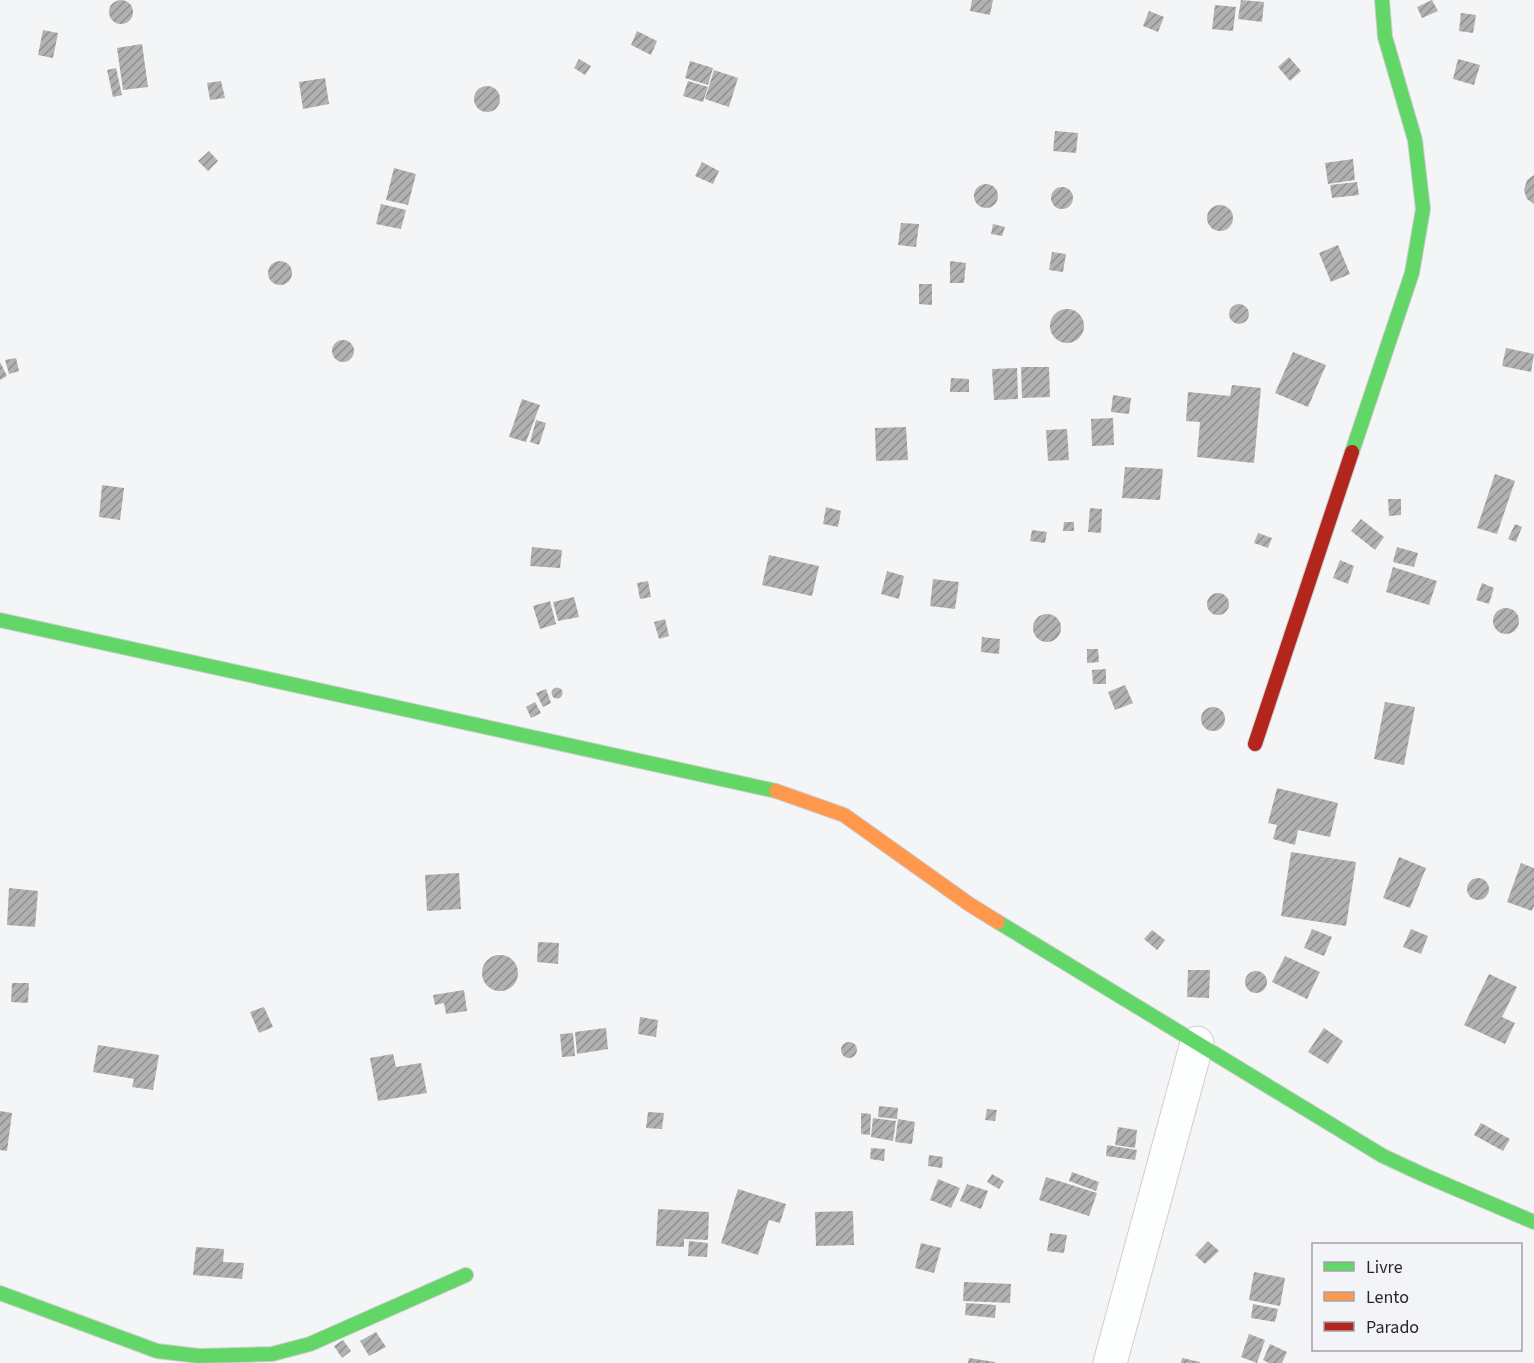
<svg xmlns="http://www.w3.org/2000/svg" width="1534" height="1363" font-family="'Source Sans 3',sans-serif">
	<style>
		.building { fill: url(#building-hatch) }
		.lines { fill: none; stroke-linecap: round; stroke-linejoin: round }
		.street-casing { stroke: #ceced0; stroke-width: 35 }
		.fast-casing { stroke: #ceced0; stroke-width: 16 }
		.slow-casing { stroke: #ceced0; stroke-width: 16 }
		.jam-casing { stroke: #ceced0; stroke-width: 16 }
		.street { stroke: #fdfefe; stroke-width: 33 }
		.fast { stroke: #63d668; stroke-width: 14 }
		.slow { stroke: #ff974d; stroke-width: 14 }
		.jam { stroke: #b3261e; stroke-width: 14 }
	</style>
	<defs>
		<pattern id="building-hatch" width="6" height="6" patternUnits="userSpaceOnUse" patternTransform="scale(1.5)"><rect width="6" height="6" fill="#b1b1b1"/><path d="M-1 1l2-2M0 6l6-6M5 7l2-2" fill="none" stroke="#909090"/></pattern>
	</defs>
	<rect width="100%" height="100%" fill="#f4f5f7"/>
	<g class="building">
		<path d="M 972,0 L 993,0 L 990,15 L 970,11 Z"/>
		<path d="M 1241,0 L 1264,2 L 1262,22 L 1238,19 Z"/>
		<path d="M 1432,0 L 1438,11 L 1422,18 L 1417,7 Z"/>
		<circle cx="121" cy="12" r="12"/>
		<path d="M 1215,5 L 1236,7 L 1233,31 L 1212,29 Z"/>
		<path d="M 1149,11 L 1164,17 L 1158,32 L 1143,26 Z"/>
		<path d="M 1461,13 L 1476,15 L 1473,33 L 1459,31 Z"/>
		<path d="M 43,30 L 58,33 L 53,58 L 38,55 Z"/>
		<path d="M 637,31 L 657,41 L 651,55 L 631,45 Z"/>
		<path d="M 142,44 L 148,87 L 123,90 L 117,48 Z"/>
		<path d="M 1289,57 L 1301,71 L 1290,81 L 1278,67 Z"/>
		<path d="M 579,59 L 591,66 L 585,75 L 574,68 Z"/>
		<path d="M 1458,59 L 1480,65 L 1474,85 L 1453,79 Z"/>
		<path d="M 690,61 L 713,68 L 708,85 L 685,78 Z"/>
		<path d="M 116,68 L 122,95 L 113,97 L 107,70 Z"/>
		<path d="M 714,70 L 738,78 L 729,107 L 705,99 Z"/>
		<path d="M 325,78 L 329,104 L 303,109 L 299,82 Z"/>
		<path d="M 221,81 L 225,98 L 210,100 L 207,83 Z"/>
		<path d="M 688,81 L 708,87 L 703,102 L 683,96 Z"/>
		<circle cx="487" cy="99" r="13"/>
		<path d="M 1055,131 L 1078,133 L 1076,153 L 1053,151 Z"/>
		<path d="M 209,151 L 218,161 L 208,171 L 198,161 Z"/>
		<path d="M 1353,159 L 1355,180 L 1328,184 L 1325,163 Z"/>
		<path d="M 702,162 L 719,171 L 713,184 L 695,176 Z"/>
		<path d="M 394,168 L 416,174 L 408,205 L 386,200 Z"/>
		<path d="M 1534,175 L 1534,204 L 1527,199 L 1524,190 L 1527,180 Z"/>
		<path d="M 1357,182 L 1359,195 L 1332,198 L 1330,185 Z"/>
		<circle cx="986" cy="196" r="12"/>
		<circle cx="1062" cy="198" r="11"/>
		<path d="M 381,204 L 406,210 L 401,229 L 376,224 Z"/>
		<circle cx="1220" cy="218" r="13"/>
		<path d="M 901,223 L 919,224 L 916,247 L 898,245 Z"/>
		<path d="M 993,224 L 1005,227 L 1002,236 L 991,234 Z"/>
		<path d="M 1338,245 L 1350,274 L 1331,282 L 1319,253 Z"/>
		<path d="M 1052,252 L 1066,254 L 1063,272 L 1049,270 Z"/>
		<circle cx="280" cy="273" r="12"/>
		<path d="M 950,261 L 966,263 L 964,283 L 950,283 Z"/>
		<path d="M 919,284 L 932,284 L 932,305 L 919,304 Z"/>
		<circle cx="1239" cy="314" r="10"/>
		<circle cx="1067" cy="326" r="17"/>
		<circle cx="343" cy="351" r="11"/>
		<path d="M 1506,348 L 1534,354 L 1531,372 L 1502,366 Z"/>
		<path d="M 1293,352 L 1326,365 L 1308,407 L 1275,393 Z"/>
		<path d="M 16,358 L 19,371 L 9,374 L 5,360 Z"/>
		<path d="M 0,362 L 7,376 L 0,380 Z"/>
		<path d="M 1021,367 L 1049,367 L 1050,397 L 1022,398 Z"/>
		<path d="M 1017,368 L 1018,399 L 994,400 L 992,369 Z"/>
		<path d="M 951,378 L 969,379 L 969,392 L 950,392 Z"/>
		<path d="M 1232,385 L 1261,388 L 1254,463 L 1197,457 L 1200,422 L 1186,421 L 1188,392 L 1230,396 Z"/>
		<path d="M 1113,395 L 1131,398 L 1129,414 L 1111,412 Z"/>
		<path d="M 522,399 L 540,405 L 526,442 L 509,437 Z"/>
		<path d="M 1113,418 L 1114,445 L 1092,446 L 1091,419 Z"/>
		<path d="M 536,420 L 546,423 L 539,445 L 530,442 Z"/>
		<path d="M 906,427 L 908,460 L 876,461 L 875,428 Z"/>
		<path d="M 1067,429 L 1069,460 L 1048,461 L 1046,430 Z"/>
		<path d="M 1125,467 L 1163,469 L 1160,500 L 1122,498 Z"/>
		<path d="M 1495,474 L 1515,481 L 1497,534 L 1477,528 Z"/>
		<path d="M 102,485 L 124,488 L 120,520 L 99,517 Z"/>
		<path d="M 1388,499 L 1401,499 L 1401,515 L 1389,516 Z"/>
		<path d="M 826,507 L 841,511 L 838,527 L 823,524 Z"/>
		<path d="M 1090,508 L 1102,509 L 1101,533 L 1088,532 Z"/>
		<path d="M 1361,519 L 1384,537 L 1375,550 L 1351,531 Z"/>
		<path d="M 1064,522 L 1074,522 L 1074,531 L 1063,531 Z"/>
		<path d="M 1515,524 L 1522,527 L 1516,542 L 1508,539 Z"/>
		<path d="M 1032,530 L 1047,532 L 1045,543 L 1030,541 Z"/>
		<path d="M 1258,533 L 1272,538 L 1268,548 L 1254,543 Z"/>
		<path d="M 532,547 L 562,550 L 560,568 L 530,566 Z"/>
		<path d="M 1397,547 L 1418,553 L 1414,567 L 1393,562 Z"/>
		<path d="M 769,555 L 819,566 L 812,596 L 762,585 Z"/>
		<path d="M 1340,560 L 1354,566 L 1348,584 L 1333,578 Z"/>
		<path d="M 1393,567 L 1437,581 L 1429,605 L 1386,592 Z"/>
		<path d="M 887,571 L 904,576 L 899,599 L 881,594 Z"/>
		<path d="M 933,579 L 959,582 L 955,609 L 930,606 Z"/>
		<path d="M 648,581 L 651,597 L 640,599 L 637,583 Z"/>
		<path d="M 1482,583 L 1494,588 L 1489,604 L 1476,600 Z"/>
		<circle cx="1218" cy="604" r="11"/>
		<path d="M 574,597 L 579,617 L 558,621 L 553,602 Z"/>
		<path d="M 550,601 L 556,624 L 540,629 L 533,606 Z"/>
		<circle cx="1506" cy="621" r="13"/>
		<circle cx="1047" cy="628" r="14"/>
		<path d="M 665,619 L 669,636 L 659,639 L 654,622 Z"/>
		<path d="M 982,637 L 1000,639 L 999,654 L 981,652 Z"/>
		<path d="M 1087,649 L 1098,649 L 1099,662 L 1087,663 Z"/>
		<path d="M 1106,669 L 1106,684 L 1093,684 L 1092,670 Z"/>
		<path d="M 1125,685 L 1133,703 L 1115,710 L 1108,692 Z"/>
		<circle cx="557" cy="693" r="5.5"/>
		<path d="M 546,689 L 551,703 L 543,707 L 536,693 Z"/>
		<path d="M 535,702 L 541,713 L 531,718 L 526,707 Z"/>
		<path d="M 1385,702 L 1415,707 L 1404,765 L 1374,759 Z"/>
		<circle cx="1213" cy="719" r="12"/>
		<path d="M 1277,788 L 1338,803 L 1330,837 L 1298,830 L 1295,845 L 1273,839 L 1277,825 L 1268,823 Z"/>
		<path d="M 1291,852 L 1356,862 L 1346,926 L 1281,916 Z"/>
		<path d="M 1399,857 L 1426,868 L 1410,908 L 1383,898 Z"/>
		<path d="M 1521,863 L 1534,868 L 1534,906 L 1532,911 L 1507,902 Z"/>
		<path d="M 459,873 L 461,909 L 427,911 L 425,875 Z"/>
		<circle cx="1478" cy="889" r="11"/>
		<path d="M 9,888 L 38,891 L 35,927 L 7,925 Z"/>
		<path d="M 1312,929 L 1332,937 L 1324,956 L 1304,948 Z"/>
		<path d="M 1411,929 L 1428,936 L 1421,954 L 1403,947 Z"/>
		<path d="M 1152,930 L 1165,940 L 1157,950 L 1144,939 Z"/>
		<path d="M 538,942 L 559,943 L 558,964 L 537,962 Z"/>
		<circle cx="500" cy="973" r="18"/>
		<path d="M 1285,956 L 1320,972 L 1307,999 L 1272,982 Z"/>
		<path d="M 1188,970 L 1210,970 L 1209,998 L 1187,997 Z"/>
		<circle cx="1256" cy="982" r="11"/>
		<path d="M 1489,974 L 1517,987 L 1502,1017 L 1515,1023 L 1505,1044 L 1464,1025 Z"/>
		<path d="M 12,983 L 29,983 L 28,1003 L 11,1002 Z"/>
		<path d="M 464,990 L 467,1011 L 446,1014 L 444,1003 L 435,1005 L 433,995 Z"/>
		<path d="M 264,1007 L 273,1027 L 259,1033 L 250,1012 Z"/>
		<path d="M 640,1017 L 658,1020 L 656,1037 L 638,1034 Z"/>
		<path d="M 606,1028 L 608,1049 L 577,1054 L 575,1032 Z"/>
		<path d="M 1324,1028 L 1343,1041 L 1328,1064 L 1308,1052 Z"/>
		<path d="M 573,1033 L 575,1056 L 562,1057 L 560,1034 Z"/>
		<circle cx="849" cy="1050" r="8"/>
		<path d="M 98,1045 L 159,1055 L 153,1090 L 132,1087 L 134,1079 L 93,1072 Z"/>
		<path d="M 393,1054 L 396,1067 L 421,1063 L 427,1093 L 378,1101 L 370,1058 Z"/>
		<path d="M 879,1106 L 898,1108 L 897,1119 L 878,1117 Z"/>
		<path d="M 987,1109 L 997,1110 L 995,1121 L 985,1120 Z"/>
		<path d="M 0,1111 L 12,1113 L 7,1151 L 0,1150 Z"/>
		<path d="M 648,1112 L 664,1113 L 662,1129 L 646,1128 Z"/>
		<path d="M 861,1113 L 871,1114 L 870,1135 L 861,1134 Z"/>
		<path d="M 873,1118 L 896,1121 L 893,1141 L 871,1137 Z"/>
		<path d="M 898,1119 L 915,1122 L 912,1144 L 895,1142 Z"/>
		<path d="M 1481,1123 L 1510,1139 L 1503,1151 L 1474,1135 Z"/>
		<path d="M 1118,1127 L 1137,1130 L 1135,1148 L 1115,1145 Z"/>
		<path d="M 1107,1145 L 1137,1150 L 1135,1160 L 1106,1156 Z"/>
		<path d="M 871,1148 L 885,1149 L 884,1161 L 870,1159 Z"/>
		<path d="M 929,1155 L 943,1157 L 942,1168 L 928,1166 Z"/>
		<path d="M 1072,1172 L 1099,1182 L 1096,1191 L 1069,1181 Z"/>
		<path d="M 992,1174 L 1004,1181 L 999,1189 L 987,1182 Z"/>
		<path d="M 1046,1177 L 1097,1193 L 1089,1216 L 1039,1200 Z"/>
		<path d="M 938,1179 L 960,1188 L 951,1208 L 930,1200 Z"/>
		<path d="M 967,1184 L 988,1191 L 981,1209 L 960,1201 Z"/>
		<path d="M 738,1189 L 786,1204 L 780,1223 L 769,1220 L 758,1255 L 721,1243 Z"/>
		<path d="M 658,1209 L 709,1212 L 708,1240 L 684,1239 L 684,1247 L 656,1246 Z"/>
		<path d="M 853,1211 L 854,1245 L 816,1246 L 815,1212 Z"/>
		<path d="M 1050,1233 L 1067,1235 L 1064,1253 L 1047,1251 Z"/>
		<path d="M 689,1241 L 708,1243 L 707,1257 L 688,1256 Z"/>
		<path d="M 1208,1241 L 1219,1251 L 1205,1264 L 1195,1255 Z"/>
		<path d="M 921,1243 L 941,1248 L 934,1273 L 915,1268 Z"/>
		<path d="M 196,1247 L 224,1249 L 223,1262 L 244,1263 L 242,1279 L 193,1275 Z"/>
		<path d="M 1254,1272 L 1285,1278 L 1280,1306 L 1249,1300 Z"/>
		<path d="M 964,1282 L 1011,1284 L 1010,1303 L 963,1301 Z"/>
		<path d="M 966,1303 L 996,1305 L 995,1318 L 965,1315 Z"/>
		<path d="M 1253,1304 L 1278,1309 L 1275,1322 L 1251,1318 Z"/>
		<path d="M 376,1332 L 386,1347 L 369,1356 L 360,1341 Z"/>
		<path d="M 1249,1334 L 1265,1340 L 1257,1363 L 1241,1357 Z"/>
		<path d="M 343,1340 L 351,1351 L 342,1358 L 334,1346 Z"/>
		<path d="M 1270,1344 L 1287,1352 L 1282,1363 L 1269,1363 L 1263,1360 Z"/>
		<path d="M 969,1358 L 995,1362 L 995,1363 L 968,1363 Z"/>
		<path d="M 1182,1358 L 1200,1362 L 1200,1363 L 1181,1363 Z"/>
	</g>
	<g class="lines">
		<g class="street-casing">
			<path id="street" d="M 1110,1363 L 1197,1043"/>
		</g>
		<g class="fast-casing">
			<g id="fast">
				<path d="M 1352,452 L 1412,273 L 1423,209 L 1415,140 L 1385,37 L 1382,0"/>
				<path d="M 0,620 L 776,791"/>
				<path d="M 998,922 L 1383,1156 L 1426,1176 L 1534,1222"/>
				<path d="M 0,1293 L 157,1351 L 199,1356 L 272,1354 L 310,1344 L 466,1275"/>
			</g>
		</g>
		<g class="slow-casing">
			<path id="slow" d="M 776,791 L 844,815 L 969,904 L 998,922"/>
		</g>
		<g class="jam-casing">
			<path id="jam" d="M 1255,744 L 1352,452"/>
		</g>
		<use href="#street" class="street"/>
		<use href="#fast" class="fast"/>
		<use href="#slow" class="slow"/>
		<use href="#jam" class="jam"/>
	</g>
	<rect x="1312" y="1243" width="210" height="108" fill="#f3f4f8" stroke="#a2a2a6" stroke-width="1.5"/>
	<rect x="1324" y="1262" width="30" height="9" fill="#63d668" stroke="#a2a2a6" stroke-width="1.5"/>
	<text x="1366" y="1273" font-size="18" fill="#28282a">Livre</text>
	<rect x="1324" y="1292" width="30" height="9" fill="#ff974d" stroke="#a2a2a6" stroke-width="1.5"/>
	<text x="1366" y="1303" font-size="18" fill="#28282a">Lento</text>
	<rect x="1324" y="1322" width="30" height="9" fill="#b3261e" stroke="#a2a2a6" stroke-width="1.5"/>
	<text x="1366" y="1333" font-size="18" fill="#28282a">Parado</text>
</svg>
